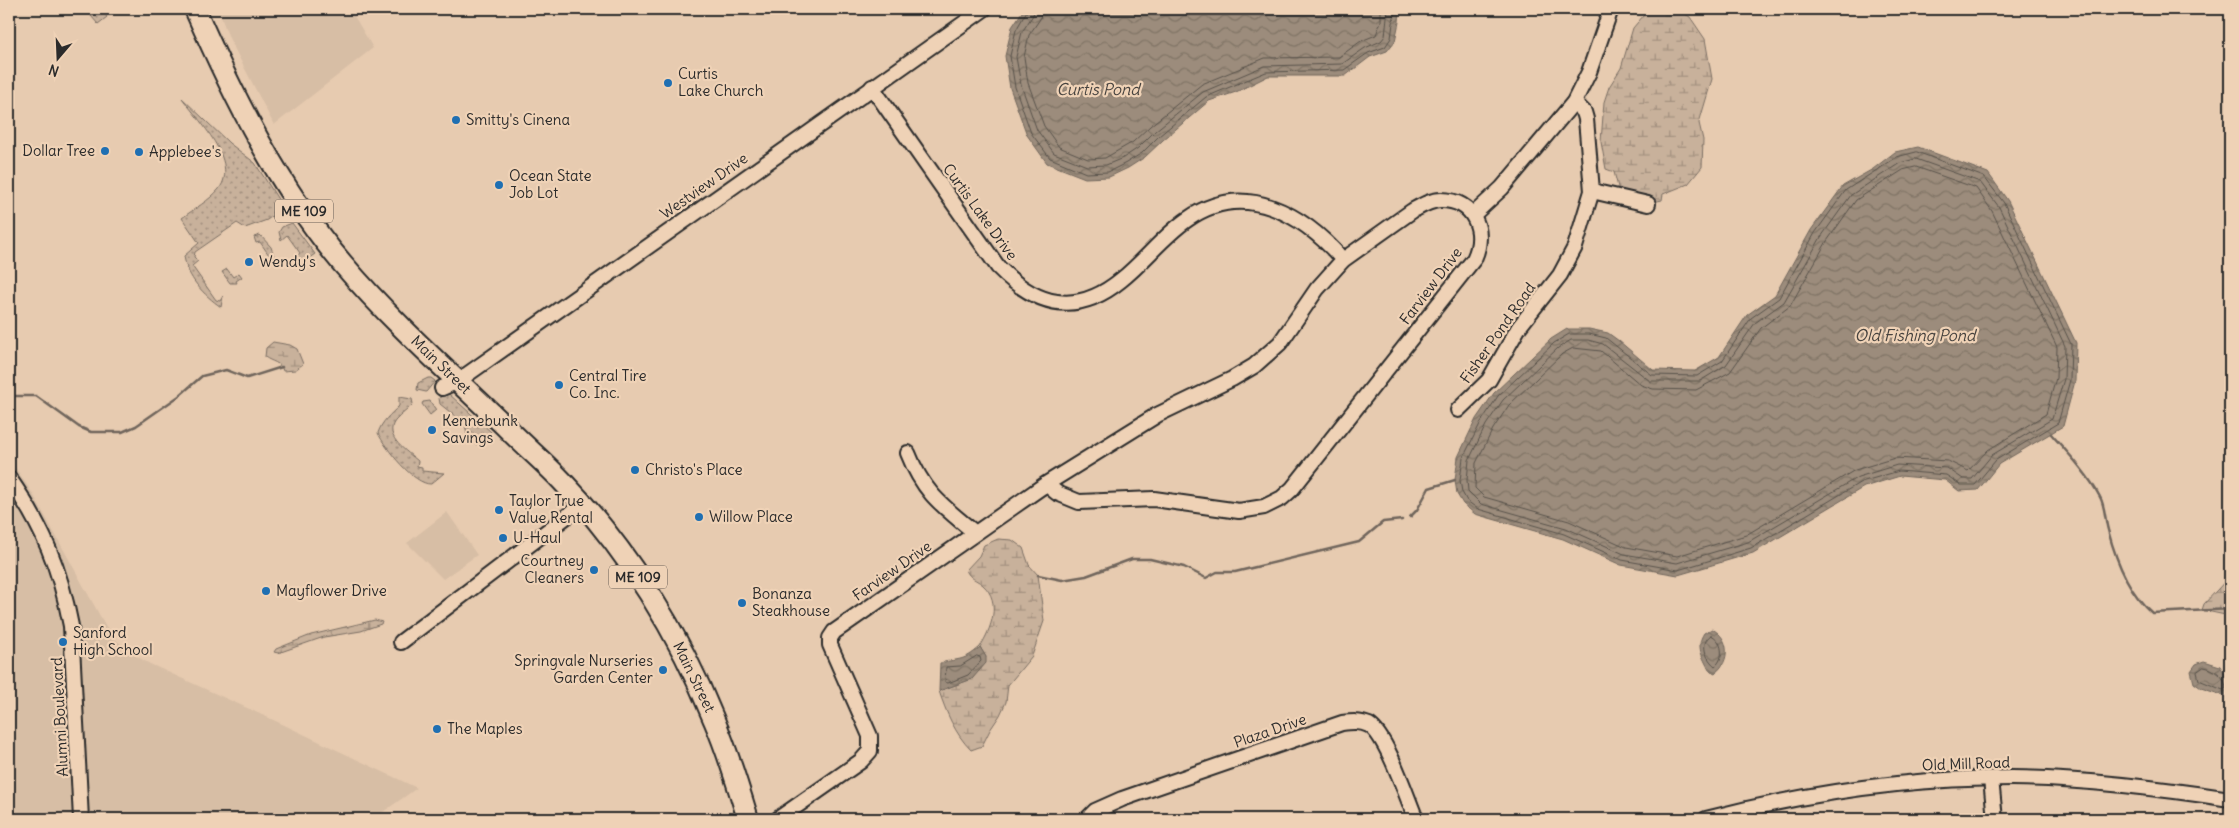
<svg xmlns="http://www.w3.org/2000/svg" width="2239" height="828" font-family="Delius,sans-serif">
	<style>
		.built { fill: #d7bea5 }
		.grass { fill: url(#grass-dots); stroke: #7a6e63 }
		.wetland { fill: url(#wetland-marsh); stroke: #7a6e63 }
		.water { fill: url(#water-waves); stroke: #6f655b }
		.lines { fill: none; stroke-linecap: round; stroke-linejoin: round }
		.shore { stroke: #58524b; stroke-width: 1 }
		.stream { stroke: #6f655b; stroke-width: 2.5 }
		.minor-casing { stroke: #2b2b2b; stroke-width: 18 }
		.highway-casing { stroke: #2b2b2b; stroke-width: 24 }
		.minor { stroke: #efd2b6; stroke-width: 14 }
		.highway { stroke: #efd2b6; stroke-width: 20 }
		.poi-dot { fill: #1f6fb2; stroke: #efd2b6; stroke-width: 2 }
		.labels { text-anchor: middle; stroke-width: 4.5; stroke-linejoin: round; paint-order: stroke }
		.shield { fill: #efd2b6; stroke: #665d55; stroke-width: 1 }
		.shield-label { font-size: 14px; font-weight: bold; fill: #2b2b2b }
		.poi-label { font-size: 15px; fill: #2b2b2b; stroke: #efd2b6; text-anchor: start }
		.street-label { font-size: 15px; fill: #2b2b2b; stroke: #efd2b6 }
		.water-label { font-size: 16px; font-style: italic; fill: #47433f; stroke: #efd2b6 }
	</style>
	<defs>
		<pattern id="grass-dots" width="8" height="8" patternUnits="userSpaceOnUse" patternTransform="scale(1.25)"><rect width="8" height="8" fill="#c8b19b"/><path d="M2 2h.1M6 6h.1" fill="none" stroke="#a3907f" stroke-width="1.8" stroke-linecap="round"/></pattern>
		<pattern id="wetland-marsh" width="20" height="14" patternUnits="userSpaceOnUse" patternTransform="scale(1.25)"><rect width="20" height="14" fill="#c8b19b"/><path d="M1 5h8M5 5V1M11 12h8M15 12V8" fill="none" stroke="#a3907f"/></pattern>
		<pattern id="water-waves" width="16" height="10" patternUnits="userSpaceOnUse" patternTransform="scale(1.25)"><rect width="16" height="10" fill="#9c8c7b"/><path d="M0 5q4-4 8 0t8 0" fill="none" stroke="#7f7365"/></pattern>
	</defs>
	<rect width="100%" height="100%" fill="#e7cbb0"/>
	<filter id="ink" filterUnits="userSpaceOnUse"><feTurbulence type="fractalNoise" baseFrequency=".02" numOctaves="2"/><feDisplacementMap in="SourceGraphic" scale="10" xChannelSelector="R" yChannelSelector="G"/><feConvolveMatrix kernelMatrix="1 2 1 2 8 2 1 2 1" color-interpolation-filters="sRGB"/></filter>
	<g filter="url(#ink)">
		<g class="built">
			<path d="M 218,9 L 350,9 L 373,48 L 274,125 L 229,38 Z"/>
			<path d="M 9,458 L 33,494 L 105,625 L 114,638 L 131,653 L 150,664 L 280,723 L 417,788 L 373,819 L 9,819 Z"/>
			<path d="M 447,512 L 477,555 L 443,579 L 407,543 Z"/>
		</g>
		<g class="grass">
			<path d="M 96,9 L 101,9 L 107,17 L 98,24 L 91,16 Z"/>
			<path d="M 182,98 L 229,143 L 255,163 L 281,204 L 279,211 L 267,220 L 245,228 L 237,223 L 195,252 L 194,257 L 198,261 L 192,266 L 216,300 L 220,301 L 223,296 L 221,307 C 204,295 187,278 184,256 L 199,243 L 182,218 C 194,209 210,200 219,189 C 240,162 198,120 182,98 Z"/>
			<path d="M 292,223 L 315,254 L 299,265 L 299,261 L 294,260 L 300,253 L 287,235 L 281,240 L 279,232 L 282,227 Z"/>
			<path d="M 260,235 L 271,247 L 274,256 L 269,255 L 260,242 L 256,243 L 254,237 Z"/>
			<path d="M 227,269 L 233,277 L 239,273 L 242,277 L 236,281 L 237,283 L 230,283 L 222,272 Z"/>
			<path d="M 428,378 L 431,378 L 435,381 L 426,392 L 417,390 L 418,383 Z"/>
			<path d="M 446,394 L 449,394 L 491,432 L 476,445 L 467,435 L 465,424 L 440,404 L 439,398 Z"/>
			<path d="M 399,397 L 412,399 L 413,404 C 408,410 400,415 395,421 C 383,437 408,452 418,461 L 417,466 L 422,467 L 422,471 L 444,473 L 431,484 C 414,485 385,448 378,433 C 382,421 390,415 399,406 Z"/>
			<path d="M 430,401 L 436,410 L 430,415 L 422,404 L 423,402 Z"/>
		</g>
		<g class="wetland">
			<path d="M 1649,9 L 1677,9 L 1690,17 L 1705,39 L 1712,79 L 1699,123 L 1703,140 L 1702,167 L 1688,184 L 1663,194 L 1662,200 L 1653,202 L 1619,191 L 1614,172 L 1606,169 L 1601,142 L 1604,102 L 1609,87 L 1621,68 L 1633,28 Z"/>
			<path d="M 273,342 L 290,345 L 297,349 L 303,364 L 295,370 L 283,371 C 281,362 271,362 265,357 L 266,348 Z"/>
			<path d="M 998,539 L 1012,540 L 1023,548 L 1029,565 L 1038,575 L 1044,621 L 1032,656 L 1008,685 L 1006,702 L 1000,715 L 990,730 L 982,746 L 971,750 C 955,734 946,712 939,691 L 972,679 L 986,657 L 980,647 C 991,629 1002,602 983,585 C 976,579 970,579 966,570 L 979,556 L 984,545 Z"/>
			<path d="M 2230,576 L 2230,616 L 2202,610 L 2204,604 Z"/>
			<path d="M 375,620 L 382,622 L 381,624 L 361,631 L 324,637 L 278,653 L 274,652 L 276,649 L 311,635 Z"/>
		</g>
		<g class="water">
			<path d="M 1024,9 L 1400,9 L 1399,22 L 1395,41 L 1387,51 L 1370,57 L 1345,76 L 1268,76 L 1236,92 L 1209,101 L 1163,140 L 1145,157 L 1128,168 L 1109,177 L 1085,178 L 1047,163 L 1027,135 L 1010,88 L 1005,56 L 1012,27 Z"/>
			<path d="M 1918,147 L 1988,173 L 2008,201 L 2076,343 L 2075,381 L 2063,426 L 1999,464 L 1978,490 L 1959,491 L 1945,480 L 1900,476 L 1864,487 L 1753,553 L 1678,575 L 1621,565 L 1563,539 L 1475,514 L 1463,504 L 1457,494 L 1455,480 L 1458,457 L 1476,419 L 1494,393 L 1551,339 L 1567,329 L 1589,329 L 1608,333 L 1619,341 L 1653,370 L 1695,371 L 1719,357 L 1747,315 L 1775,295 L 1811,230 L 1843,186 L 1873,169 L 1895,152 Z"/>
			<path d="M 1712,629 C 1730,638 1731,661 1715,673 L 1709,670 C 1703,657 1695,647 1704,633 Z"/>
			<path d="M 980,647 L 986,657 L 986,663 L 972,679 L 939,691 L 940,663 C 960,658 963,662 980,647 Z"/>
			<path d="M 2204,661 L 2220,666 L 2227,677 L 2229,692 L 2225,696 L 2201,688 L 2194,683 L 2191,671 L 2196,664 Z"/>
		</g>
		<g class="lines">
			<g class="shore">
				<path d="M 1028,9 L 1016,30 L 1010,56 L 1015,87 L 1031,133 L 1050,158 L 1086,173 L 1108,172 L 1126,163 L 1142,153 L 1159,136 L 1206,97 L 1266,72 L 1344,70 L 1368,53 L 1385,47 L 1391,38 L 1395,9"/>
				<path d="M 1035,9 L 1033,15 L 1022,32 L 1016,57 L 1021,85 L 1037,130 L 1054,153 L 1087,166 L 1106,165 L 1123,158 L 1138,148 L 1155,131 L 1203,92 L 1264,66 L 1342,64 L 1365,48 L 1381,41 L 1385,36 L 1388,9"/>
				<path d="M 1042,9 L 1040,19 L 1029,35 L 1024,57 L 1028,83 L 1044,126 L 1059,147 L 1088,159 L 1105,158 L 1133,142 L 1150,126 L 1202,84 L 1265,58 L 1339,57 L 1361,41 L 1376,35 L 1381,21 L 1381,9"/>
				<path d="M 1917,152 L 1984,177 L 2004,203 L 2071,344 L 2070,380 L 2058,423 L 1996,460 L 1975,485 L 1961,485 L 1946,475 L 1899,471 L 1861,482 L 1751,548 L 1678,570 L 1622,560 L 1564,534 L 1478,509 L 1467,501 L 1462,492 L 1460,480 L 1463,458 L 1481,422 L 1498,396 L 1554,343 L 1569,334 L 1589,334 L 1606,338 L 1652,375 L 1697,376 L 1722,361 L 1751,318 L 1779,298 L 1815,233 L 1846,190 L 1897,157 Z"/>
				<path d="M 1916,159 L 1980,182 L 1999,207 L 2065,346 L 2064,379 L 2052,419 L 1992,455 L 1972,479 L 1963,479 L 1947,468 L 1897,465 L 1858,477 L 1748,542 L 1677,563 L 1624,554 L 1566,528 L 1481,504 L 1468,491 L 1467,480 L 1469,460 L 1486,425 L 1503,400 L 1558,348 L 1571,340 L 1588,340 L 1603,344 L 1650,381 L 1700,381 L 1726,365 L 1755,323 L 1784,302 L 1821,237 L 1851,195 L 1900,163 Z"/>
				<path d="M 1916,167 L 1976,188 L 1992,211 L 2057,347 L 2056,378 L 2046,414 L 1988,450 L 1968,471 L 1948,461 L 1895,458 L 1855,470 L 1746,535 L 1677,556 L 1626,547 L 1569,521 L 1484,497 L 1475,488 L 1476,463 L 1493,429 L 1509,405 L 1562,354 L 1573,348 L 1601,351 L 1641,385 L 1653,389 L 1696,390 L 1730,372 L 1761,328 L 1790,306 L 1827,241 L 1856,200 L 1903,170 Z"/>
				<path d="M 1711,635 C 1723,640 1725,659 1715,666 C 1706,659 1699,643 1711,635 Z"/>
				<path d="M 977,656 L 980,657 L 981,661 L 968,675 L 948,683 L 945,682 L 946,667 L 960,666 Z"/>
				<path d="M 2204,667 C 2215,669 2225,676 2226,688 L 2223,690 L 2199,680 L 2197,672 Z"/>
			</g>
			<g class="stream">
				<path d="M 9,396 L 36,396 L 79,427 L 91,432 L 122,432 L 136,426 L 179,396 L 202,376 L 226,370 L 247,378 L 282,367"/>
				<path d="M 2051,434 C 2068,453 2088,474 2100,497 C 2105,506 2105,520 2108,530 C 2116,561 2128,592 2152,613 L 2230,609"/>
				<path d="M 1410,517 L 1417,510 L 1429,488 L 1455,480"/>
				<path d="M 1038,575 L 1062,580 L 1086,576 L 1132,559 L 1150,559 L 1184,567 L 1206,578 L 1217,572 L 1235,572 L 1359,542 L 1383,522 L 1402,520"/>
			</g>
			<g class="minor-casing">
				<g id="minor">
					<path d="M 872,87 L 998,267 C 1036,306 1076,317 1121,280 C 1145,261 1163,236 1188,219 C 1245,179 1304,215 1343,260"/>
					<path d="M 1592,191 L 1648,204"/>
					<path d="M 1474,214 L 1502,188 L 1574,102 L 1589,72 L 1611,9"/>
					<path d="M 442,388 L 458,381 L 984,9"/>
					<path d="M 1458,410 L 1489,380 L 1519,327 L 1560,275 L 1575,247 L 1592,191 L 1586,119 L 1584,112 L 1574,102"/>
					<path d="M 908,453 C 924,494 943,506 975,533"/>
					<path d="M 9,478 C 43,527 60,568 71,626 L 81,819"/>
					<path d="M 401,642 L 583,504"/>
					<path d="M 1991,779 L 1995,819"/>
					<path d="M 778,819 L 861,761 L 870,751 L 870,736 L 830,645 L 830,638 L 834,632 L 1046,484 L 1157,415 L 1232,379 L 1254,366 L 1280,343 L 1317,289 L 1343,260 L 1412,211 C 1421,206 1430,200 1441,200 C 1474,200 1487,231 1474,259 L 1292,489 L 1282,498 L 1264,507 L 1239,511 L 1154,499 L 1079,502 L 1057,493 L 1046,484"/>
					<path d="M 1087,819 L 1095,811 L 1122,799 L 1342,723 C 1351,722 1360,721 1369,725 C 1387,736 1407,798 1416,819"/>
					<path d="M 1706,819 C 1805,793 1910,778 2012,778 C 2085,779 2158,788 2230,799"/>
				</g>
			</g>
			<g class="highway-casing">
				<path id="highway" d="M 195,9 C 234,98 279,188 342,263 C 393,323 452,375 508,429 C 526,447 545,463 562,481 C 627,549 679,633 714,720 C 728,752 738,786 748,819"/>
			</g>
			<use href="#minor" class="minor"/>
			<use href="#highway" class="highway"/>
		</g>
	</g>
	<g class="poi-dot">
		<circle cx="668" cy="83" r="5"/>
		<circle cx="456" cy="120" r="5"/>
		<circle cx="105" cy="151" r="5"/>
		<circle cx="139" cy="152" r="5"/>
		<circle cx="499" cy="185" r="5"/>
		<circle cx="249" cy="262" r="5"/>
		<circle cx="559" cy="385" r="5"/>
		<circle cx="432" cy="430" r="5"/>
		<circle cx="635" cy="470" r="5"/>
		<circle cx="499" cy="510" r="5"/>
		<circle cx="699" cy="517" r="5"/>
		<circle cx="503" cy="538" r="5"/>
		<circle cx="594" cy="570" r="5"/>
		<circle cx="266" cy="591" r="5"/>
		<circle cx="742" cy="603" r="5"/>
		<circle cx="63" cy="642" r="5"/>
		<circle cx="663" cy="670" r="5"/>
		<circle cx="437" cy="729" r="5"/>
	</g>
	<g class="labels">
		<g class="shield">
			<rect x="275" y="199.5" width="58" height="23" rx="4"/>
			<rect x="609" y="565.5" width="58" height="23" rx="4"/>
		</g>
		<g class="shield-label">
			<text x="304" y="216">ME 109</text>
			<text x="638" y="582">ME 109</text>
		</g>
		<g class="poi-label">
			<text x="678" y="79">Curtis<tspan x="678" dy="17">Lake Church</tspan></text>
			<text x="466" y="125">Smitty's Cinena</text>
			<text x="95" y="156" text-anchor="end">Dollar Tree</text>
			<text x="149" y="157">Applebee's</text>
			<text x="509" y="181">Ocean State<tspan x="509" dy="17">Job Lot</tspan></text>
			<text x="259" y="267">Wendy's</text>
			<text x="569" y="381">Central Tire<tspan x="569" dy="17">Co. Inc.</tspan></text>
			<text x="442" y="426">Kennebunk<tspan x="442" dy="17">Savings</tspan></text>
			<text x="645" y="475">Christo's Place</text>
			<text x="509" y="506">Taylor True<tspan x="509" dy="17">Value Rental</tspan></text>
			<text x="709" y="522">Willow Place</text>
			<text x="513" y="543">U-Haul</text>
			<text x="584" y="566" text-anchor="end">Courtney<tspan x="584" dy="17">Cleaners</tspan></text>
			<text x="276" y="596">Mayflower Drive</text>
			<text x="752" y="599">Bonanza<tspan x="752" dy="17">Steakhouse</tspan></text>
			<text x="73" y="638">Sanford<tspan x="73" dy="17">High School</tspan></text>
			<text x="653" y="666" text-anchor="end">Springvale Nurseries<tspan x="653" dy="17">Garden Center</tspan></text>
			<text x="447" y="734">The Maples</text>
		</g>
		<g class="street-label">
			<text transform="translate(704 186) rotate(-35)" y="5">Westview Drive</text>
			<text transform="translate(980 212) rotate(54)" y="5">Curtis Lake Drive</text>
			<text transform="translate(1431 286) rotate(-53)" y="5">Farview Drive</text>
			<text transform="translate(1498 333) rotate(-55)" y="5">Fisher Pond Road</text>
			<text transform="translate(441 365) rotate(44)" y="5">Main Street</text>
			<text transform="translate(892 571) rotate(-35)" y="5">Farview Drive</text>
			<text transform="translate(694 677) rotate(64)" y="5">Main Street</text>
			<text transform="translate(60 717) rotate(-93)" y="5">Alumni Boulevard</text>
			<text transform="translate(1270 731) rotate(-19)" y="5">Plaza Drive</text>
			<text transform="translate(1966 764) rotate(-2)" y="5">Old Mill Road</text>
		</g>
		<g class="water-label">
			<text x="1098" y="95">Curtis Pond</text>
			<text x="1915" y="341">Old Fishing Pond</text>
		</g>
	</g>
	<rect width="2239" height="828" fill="none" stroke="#efd2b6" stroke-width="30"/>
	<rect x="15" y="15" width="2209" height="798" fill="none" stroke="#2b2b2b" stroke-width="2" filter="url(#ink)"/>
	<g transform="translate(58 58) rotate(199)" stroke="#efd2b6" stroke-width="4" paint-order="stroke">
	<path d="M0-4L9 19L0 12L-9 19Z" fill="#2b2b2b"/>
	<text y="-8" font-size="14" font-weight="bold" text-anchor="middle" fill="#2b2b2b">N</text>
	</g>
</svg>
